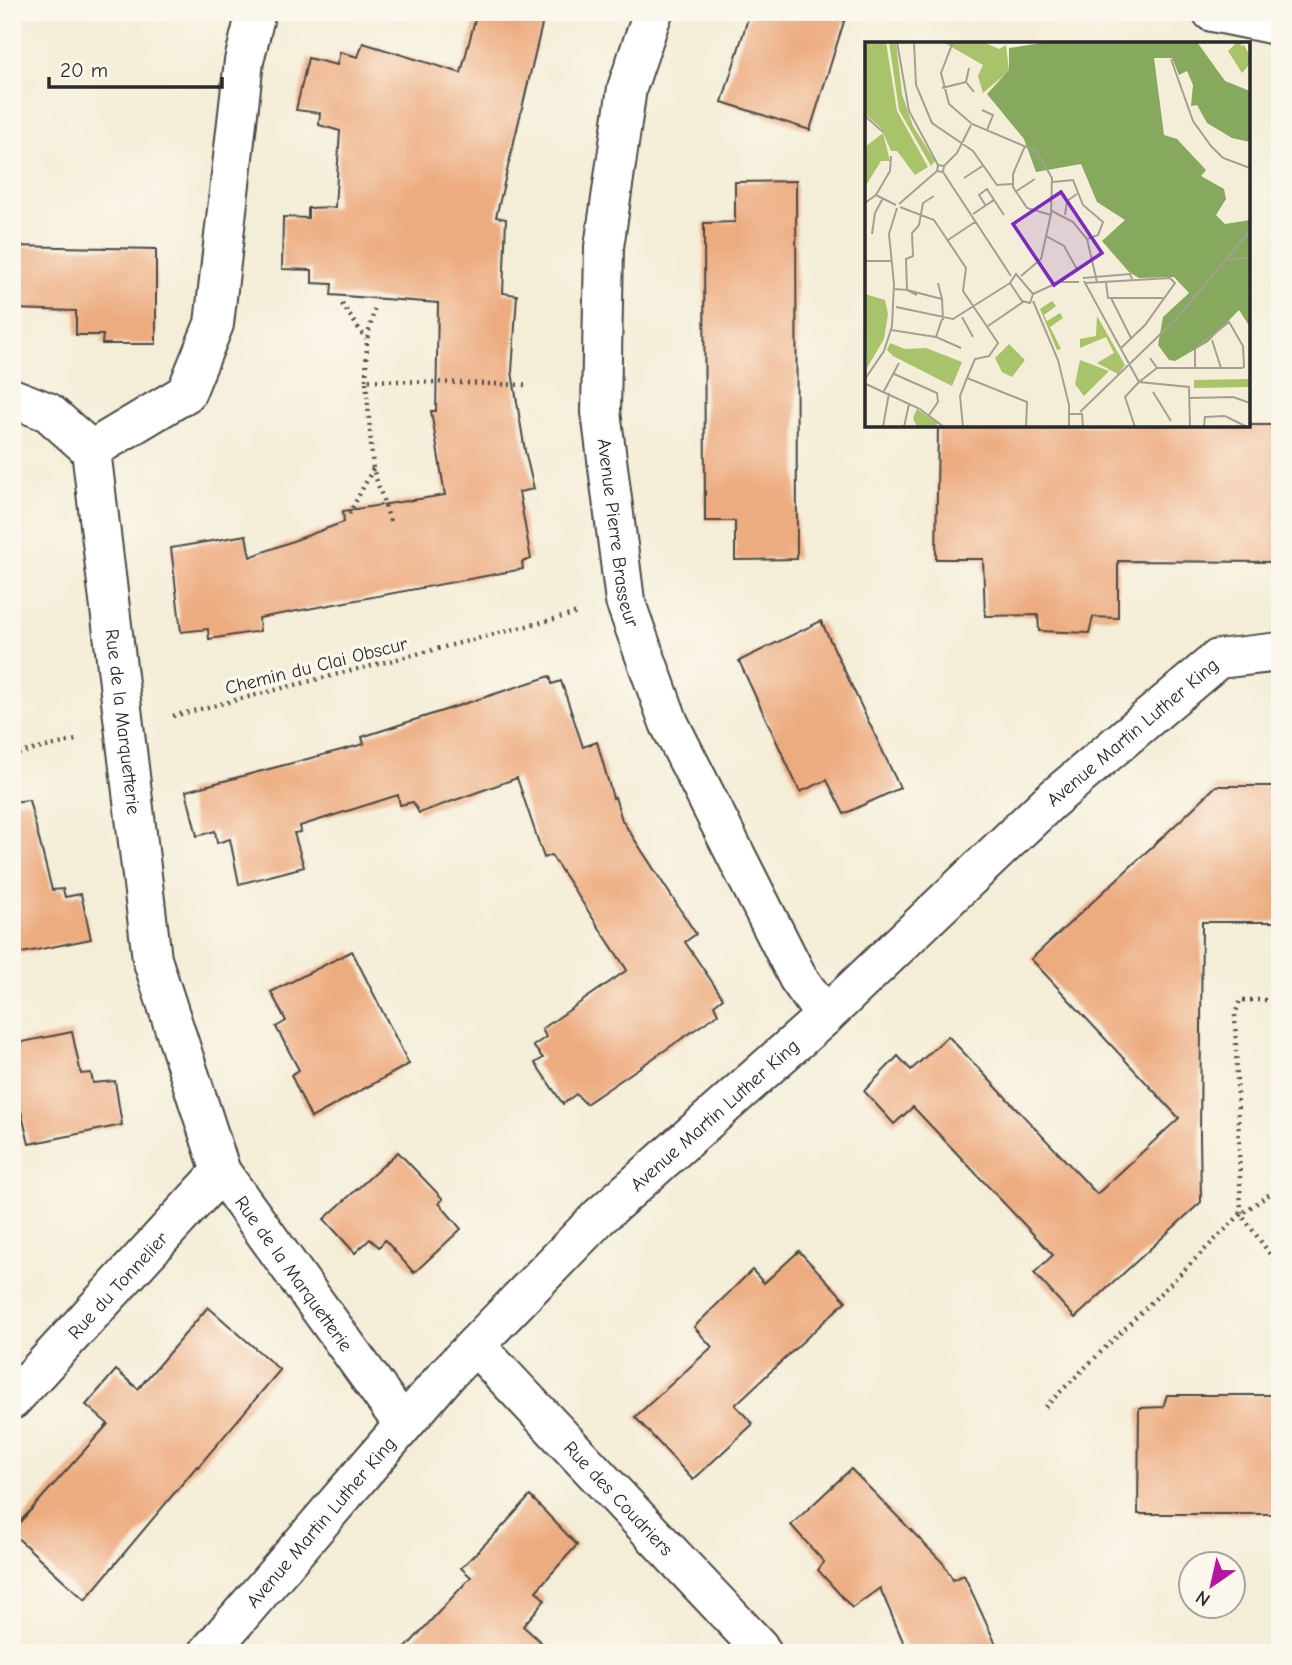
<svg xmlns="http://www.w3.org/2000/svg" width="1292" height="1665" font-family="'Comic Neue',sans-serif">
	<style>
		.building { fill: #edac80 }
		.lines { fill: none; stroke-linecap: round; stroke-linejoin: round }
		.street-casing { stroke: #494845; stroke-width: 42 }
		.path { stroke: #494845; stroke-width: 4.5; stroke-dasharray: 2 5; stroke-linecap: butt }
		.street { stroke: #fff; stroke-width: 38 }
		.labels { text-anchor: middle; stroke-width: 7; stroke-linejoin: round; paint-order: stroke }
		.street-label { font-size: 19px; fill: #2b2b2b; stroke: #fbf7ec }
		.inset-road { fill: none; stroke: #a49f92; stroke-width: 2 }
		.view { fill: #7b2cbf; fill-opacity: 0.15; stroke: #7b2cbf; stroke-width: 3.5 }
		.inset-edge { fill: none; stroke: #2b2b2b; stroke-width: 3.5 }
	</style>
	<rect width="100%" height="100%" fill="#fbf7ec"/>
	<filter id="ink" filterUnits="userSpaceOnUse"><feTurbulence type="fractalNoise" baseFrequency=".0143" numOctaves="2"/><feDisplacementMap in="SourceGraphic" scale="14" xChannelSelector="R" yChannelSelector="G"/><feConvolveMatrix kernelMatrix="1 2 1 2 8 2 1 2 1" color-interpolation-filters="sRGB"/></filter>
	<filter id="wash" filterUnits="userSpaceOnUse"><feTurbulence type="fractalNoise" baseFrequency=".00686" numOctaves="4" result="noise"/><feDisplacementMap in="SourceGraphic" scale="28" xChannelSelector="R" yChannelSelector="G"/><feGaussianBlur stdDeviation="1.57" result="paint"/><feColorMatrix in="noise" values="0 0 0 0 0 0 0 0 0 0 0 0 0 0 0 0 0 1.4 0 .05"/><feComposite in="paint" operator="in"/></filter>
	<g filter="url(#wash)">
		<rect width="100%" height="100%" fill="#f4edd7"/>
		<g id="blocks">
			<g class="building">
				<path d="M 477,12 L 545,12 L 496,217 L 506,219 L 503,293 L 517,295 L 512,372 L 525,451 L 534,489 L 519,492 L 531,559 L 522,562 L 523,569 L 259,618 L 260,631 L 209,639 L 208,629 L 181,632 L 171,548 L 246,535 L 250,557 L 344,522 L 343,511 L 445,495 L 431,411 L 436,411 L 438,303 L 331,295 L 332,284 L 312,283 L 312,270 L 282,269 L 283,217 L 308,218 L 308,208 L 335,207 L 340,131 L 319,125 L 320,113 L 296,110 L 308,58 L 337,65 L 340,52 L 358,57 L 363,43 L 461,73 Z"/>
				<path d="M 750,12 L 847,12 L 810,130 L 722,102 Z"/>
				<path d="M 796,181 L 797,559 L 735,560 L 735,521 L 705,521 L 704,223 L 735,222 L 735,182 Z"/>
				<path d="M 12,246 L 156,249 L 156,344 L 102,344 L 103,335 L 76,335 L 76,311 L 12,309 Z"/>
				<path d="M 938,425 L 1280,425 L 1280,562 L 1118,561 L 1118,618 L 1093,617 L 1089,633 L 1039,631 L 1038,615 L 985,616 L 983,559 L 936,559 Z"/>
				<path d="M 821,621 L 900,788 L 844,814 L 827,780 L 800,792 L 739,661 Z"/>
				<path d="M 550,676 L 552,684 L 561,681 L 583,747 L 597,742 L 613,798 L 615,797 L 622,820 L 696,934 L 685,942 L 723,998 L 714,1005 L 718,1014 L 586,1104 L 576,1094 L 563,1104 L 535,1063 L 543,1058 L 533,1046 L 546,1037 L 542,1029 L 627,970 L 551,855 L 544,858 L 517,778 L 419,813 L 413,802 L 400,805 L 398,795 L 300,826 L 301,832 L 294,833 L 304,867 L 239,884 L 230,839 L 217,843 L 215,831 L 197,836 L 186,791 L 364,744 L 362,737 Z"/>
				<path d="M 1216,786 L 1280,786 L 1280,922 L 1202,922 L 1200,1134 L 1201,1202 L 1075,1318 L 1034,1273 L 1053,1255 L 913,1107 L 894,1124 L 864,1091 L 898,1056 L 911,1070 L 948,1036 L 1097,1194 L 1179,1118 L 1031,959 L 1185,816 Z"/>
				<path d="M 29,800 L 52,890 L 63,889 L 65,897 L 81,894 L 91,939 L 12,955 L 12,802 Z"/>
				<path d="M 352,951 L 409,1064 L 311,1118 L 291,1075 L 299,1070 L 276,1027 L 286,1021 L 271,992 Z"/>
				<path d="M 72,1032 L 81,1074 L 91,1073 L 93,1083 L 115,1081 L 122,1125 L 29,1144 L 21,1111 L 12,1112 L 12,1044 Z"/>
				<path d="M 398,1152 L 443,1199 L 439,1203 L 461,1229 L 414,1273 L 385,1240 L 379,1247 L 370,1239 L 355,1253 L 324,1219 Z"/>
				<path d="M 799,1251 L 846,1301 L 735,1405 L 753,1424 L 693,1480 L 635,1417 L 712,1347 L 694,1327 L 752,1270 L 764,1283 Z"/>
				<path d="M 208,1307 L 280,1370 L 198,1467 L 197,1466 L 85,1600 L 12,1533 L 12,1531 L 108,1424 L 86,1405 L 116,1370 L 138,1389 Z"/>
				<path d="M 1167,1395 L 1280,1395 L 1280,1514 L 1138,1514 L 1139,1408 L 1163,1407 Z"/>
				<path d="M 851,1469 L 943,1563 L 953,1580 L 964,1575 L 1000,1653 L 908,1653 L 880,1588 L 852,1608 L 818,1570 L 824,1562 L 791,1525 Z"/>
				<path d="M 530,1496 L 577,1545 L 536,1591 L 545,1600 L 523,1626 L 553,1653 L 401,1653 L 471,1577 L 461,1568 L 504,1525 Z"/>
			</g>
		</g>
	</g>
	<g filter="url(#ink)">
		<use href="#blocks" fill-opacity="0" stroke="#494845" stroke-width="2"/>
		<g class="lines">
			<g class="street-casing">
				<g id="street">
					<path id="s1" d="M 256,12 L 244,61 L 214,324 L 186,393 L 91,450 L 152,959 L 221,1172 L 403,1424"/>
					<path id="s2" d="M 653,12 L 627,88 L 604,247 L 601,412 L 625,601 L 669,723 L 798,978 L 825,1016"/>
					<path d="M 1212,12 L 1280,26"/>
					<path d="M 12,398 L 48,412 L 91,450"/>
					<path id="s3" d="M 475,1345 L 759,1647 L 762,1653"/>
					<path id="s4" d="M 12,1400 L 221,1172"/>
					<path id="s5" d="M 208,1653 L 449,1372 L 598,1218 L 825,1016 L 1048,803 L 1218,659 L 1280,652"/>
				</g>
			</g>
			<g class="path">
				<path d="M 342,304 L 366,339"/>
				<path d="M 366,380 L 367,340 L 375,306"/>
				<path d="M 349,514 L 373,469"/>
				<path d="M 390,521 L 373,469 L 366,380 L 525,385"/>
				<path d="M 173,716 L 578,613"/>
				<path d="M 12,755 L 76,740"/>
				<path d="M 1280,1000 L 1240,1000 L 1235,1015 L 1241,1214 L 1280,1187"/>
				<path d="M 1045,1407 L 1241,1214 L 1280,1268"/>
			</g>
			<use href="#street" class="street"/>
		</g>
	</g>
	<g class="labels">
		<g class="street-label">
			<text dy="7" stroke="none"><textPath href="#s2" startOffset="528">Avenue Pierre Brasseur</textPath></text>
			<text transform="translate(316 665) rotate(-14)" y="7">Chemin du Clai Obscur</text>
			<text dy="7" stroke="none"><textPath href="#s1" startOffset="774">Rue de la Marquetterie</textPath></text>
			<text dy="7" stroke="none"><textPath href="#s5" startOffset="1307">Avenue Martin Luther King</textPath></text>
			<text dy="7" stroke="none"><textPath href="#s5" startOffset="740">Avenue Martin Luther King</textPath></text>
			<text dy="7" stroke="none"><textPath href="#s1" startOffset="1362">Rue de la Marquetterie</textPath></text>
			<text dy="7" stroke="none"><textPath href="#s4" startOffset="156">Rue du Tonnelier</textPath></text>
			<text dy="7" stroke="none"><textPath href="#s3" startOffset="210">Rue des Coudriers</textPath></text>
			<text dy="7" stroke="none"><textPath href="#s5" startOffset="173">Avenue Martin Luther King</textPath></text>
		</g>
	</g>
	<g transform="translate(865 42)">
		<rect width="385" height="385" fill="#f4edd7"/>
		<path d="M 0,0 L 21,0 L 32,69 L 63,125 L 50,133 L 32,109 L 26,109 L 16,86 L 0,72 ZM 24,0 L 31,0 L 37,52 L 48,84 L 70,119 L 66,124 L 34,68 ZM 78,0 L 118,0 L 134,7 L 141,3 L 144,29 L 118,51 L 113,34 L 118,23 ZM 372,0 L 378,0 L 375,4 L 379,3 L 385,14 L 385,22 L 377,31 L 363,9 ZM 18,91 L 25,119 L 16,119 L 0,145 L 0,105 ZM 0,252 L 20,258 L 23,272 L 19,297 L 2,326 ZM 187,259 L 191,264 L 179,273 L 182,279 L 195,271 L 198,276 L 185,285 L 196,307 L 192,308 L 175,267 ZM 232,274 L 260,323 L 253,332 L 232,321 L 249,311 L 241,295 L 215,306 L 215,297 L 231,294 ZM 25,301 L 40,307 L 61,306 L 97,320 L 87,344 L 28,314 L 22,308 ZM 144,302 L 160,318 L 147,335 L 137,330 L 130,316 ZM 215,318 L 244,329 L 219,354 L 210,342 ZM 385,337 L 385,345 L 329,346 L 329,338 ZM 52,367 L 73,381 L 70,385 L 52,385 L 48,376 Z" fill="#a8c369"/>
		<path d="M 184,0 L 332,0 L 360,39 L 385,49 L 385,100 L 367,96 L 342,81 L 332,63 L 326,64 L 328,43 L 322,29 L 314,33 L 307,16 L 289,16 L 299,93 L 312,97 L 341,128 L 336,134 L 359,147 L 361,157 L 351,173 L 360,182 L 385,178 L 385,285 L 374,268 L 343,300 L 310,319 L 304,318 L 293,303 L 298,275 L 324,251 L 309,235 L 274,236 L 264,230 L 237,199 L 260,178 L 232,160 L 216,122 L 171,130 L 159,97 L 122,52 L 144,28 L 144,6 Z" fill="#86a95d"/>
		<path class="inset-road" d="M 32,0 L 44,69 L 73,123M 49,0 L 51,43 L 67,81 L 108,109 L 132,143 L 147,142M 88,0 L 76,31 L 84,62 L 107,82 L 171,109 L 187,136 L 186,172 L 176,217 L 156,234M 306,17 L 328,79 L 346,104 L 358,116 L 385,126M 104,26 L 101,40 L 109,50M 77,46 L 101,40M 117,68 L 128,73 L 122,88M 0,74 L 18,90M 160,104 L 148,132 L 148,145 L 162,166 L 186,173M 79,124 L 92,111 L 106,83M 78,130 L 72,129 L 73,123 L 79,124 L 78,130 L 146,234M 99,136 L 119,123M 188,140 L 208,138 L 218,163 L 238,180 L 233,193 L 222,197M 150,150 L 170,137M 11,153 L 25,129 L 26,114M 0,161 L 11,153 L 31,163M 34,162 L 72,129M 121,164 L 114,153 L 122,147 L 129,158M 35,165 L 69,178 L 101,226 L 98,249 L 133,301 L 124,314 L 110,317 L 102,336 L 95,354 L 98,385M 187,169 L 208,180 L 222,197 L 232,240M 108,172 L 129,158 L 139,173M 200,173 L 202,159 L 212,152M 7,192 L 10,171 L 18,156M 181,194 L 199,204 L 213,229M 83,198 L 110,180M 363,218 L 385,215M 0,219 L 27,219M 151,232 L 168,252 L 165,261 L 157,259 L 145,241 ZM 218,236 L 265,232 L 267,237M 219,239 L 274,340 L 324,345 L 325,385M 241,240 L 243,256 L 298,256M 220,241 L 305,236 L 310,241 L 280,283 L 255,307M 29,247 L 42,248 L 41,217 L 48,214 L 47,191 L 54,183 L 58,161 L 69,154M 168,252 L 194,240 L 214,240M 52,253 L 42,248 L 77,257 L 73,241M 246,256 L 266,296M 77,257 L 78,278M 168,259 L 193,318 L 204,363 L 204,385 L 191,385M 31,265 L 88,277 L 145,241M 97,275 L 108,295M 77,277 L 71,295 L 96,306M 123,284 L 158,260M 26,288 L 71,295M 347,298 L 356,326M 285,316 L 292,326 L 377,326 L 379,325 L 378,304 L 364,280 L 330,307 L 330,326M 29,332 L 72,351 L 73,360 L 64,373M 102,336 L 162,360 L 161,385M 0,337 L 19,309 L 27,284 L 29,242 L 24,192 L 32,166M 274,340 L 292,326M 1,342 L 55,367 L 79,385M 19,349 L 34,321M 288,350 L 306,379M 325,356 L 368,355 L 385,361M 215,370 L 312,276 L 385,189M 204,372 L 217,372 L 218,385M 18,385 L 24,351M 39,385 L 44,362M 270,385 L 260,355 L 274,340M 339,385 L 340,375 L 360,374 L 382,385"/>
		<path class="view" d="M 196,150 L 237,211 L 189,243 L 148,182 Z"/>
		<rect width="385" height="385" class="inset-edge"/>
	</g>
	<rect width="1292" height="1665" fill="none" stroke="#fbf7ec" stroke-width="42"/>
	<g transform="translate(1212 1585) rotate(214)"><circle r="33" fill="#fbf7ec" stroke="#a8a59f" stroke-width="2"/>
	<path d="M0-5L12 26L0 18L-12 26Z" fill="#b5179e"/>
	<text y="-10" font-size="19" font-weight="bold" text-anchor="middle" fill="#2b2b2b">N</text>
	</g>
	<path d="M49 77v10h173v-10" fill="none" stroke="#2b2b2b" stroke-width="3.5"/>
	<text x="60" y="77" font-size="21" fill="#2b2b2b" stroke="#fbf7ec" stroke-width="5" paint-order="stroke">20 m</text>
</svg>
